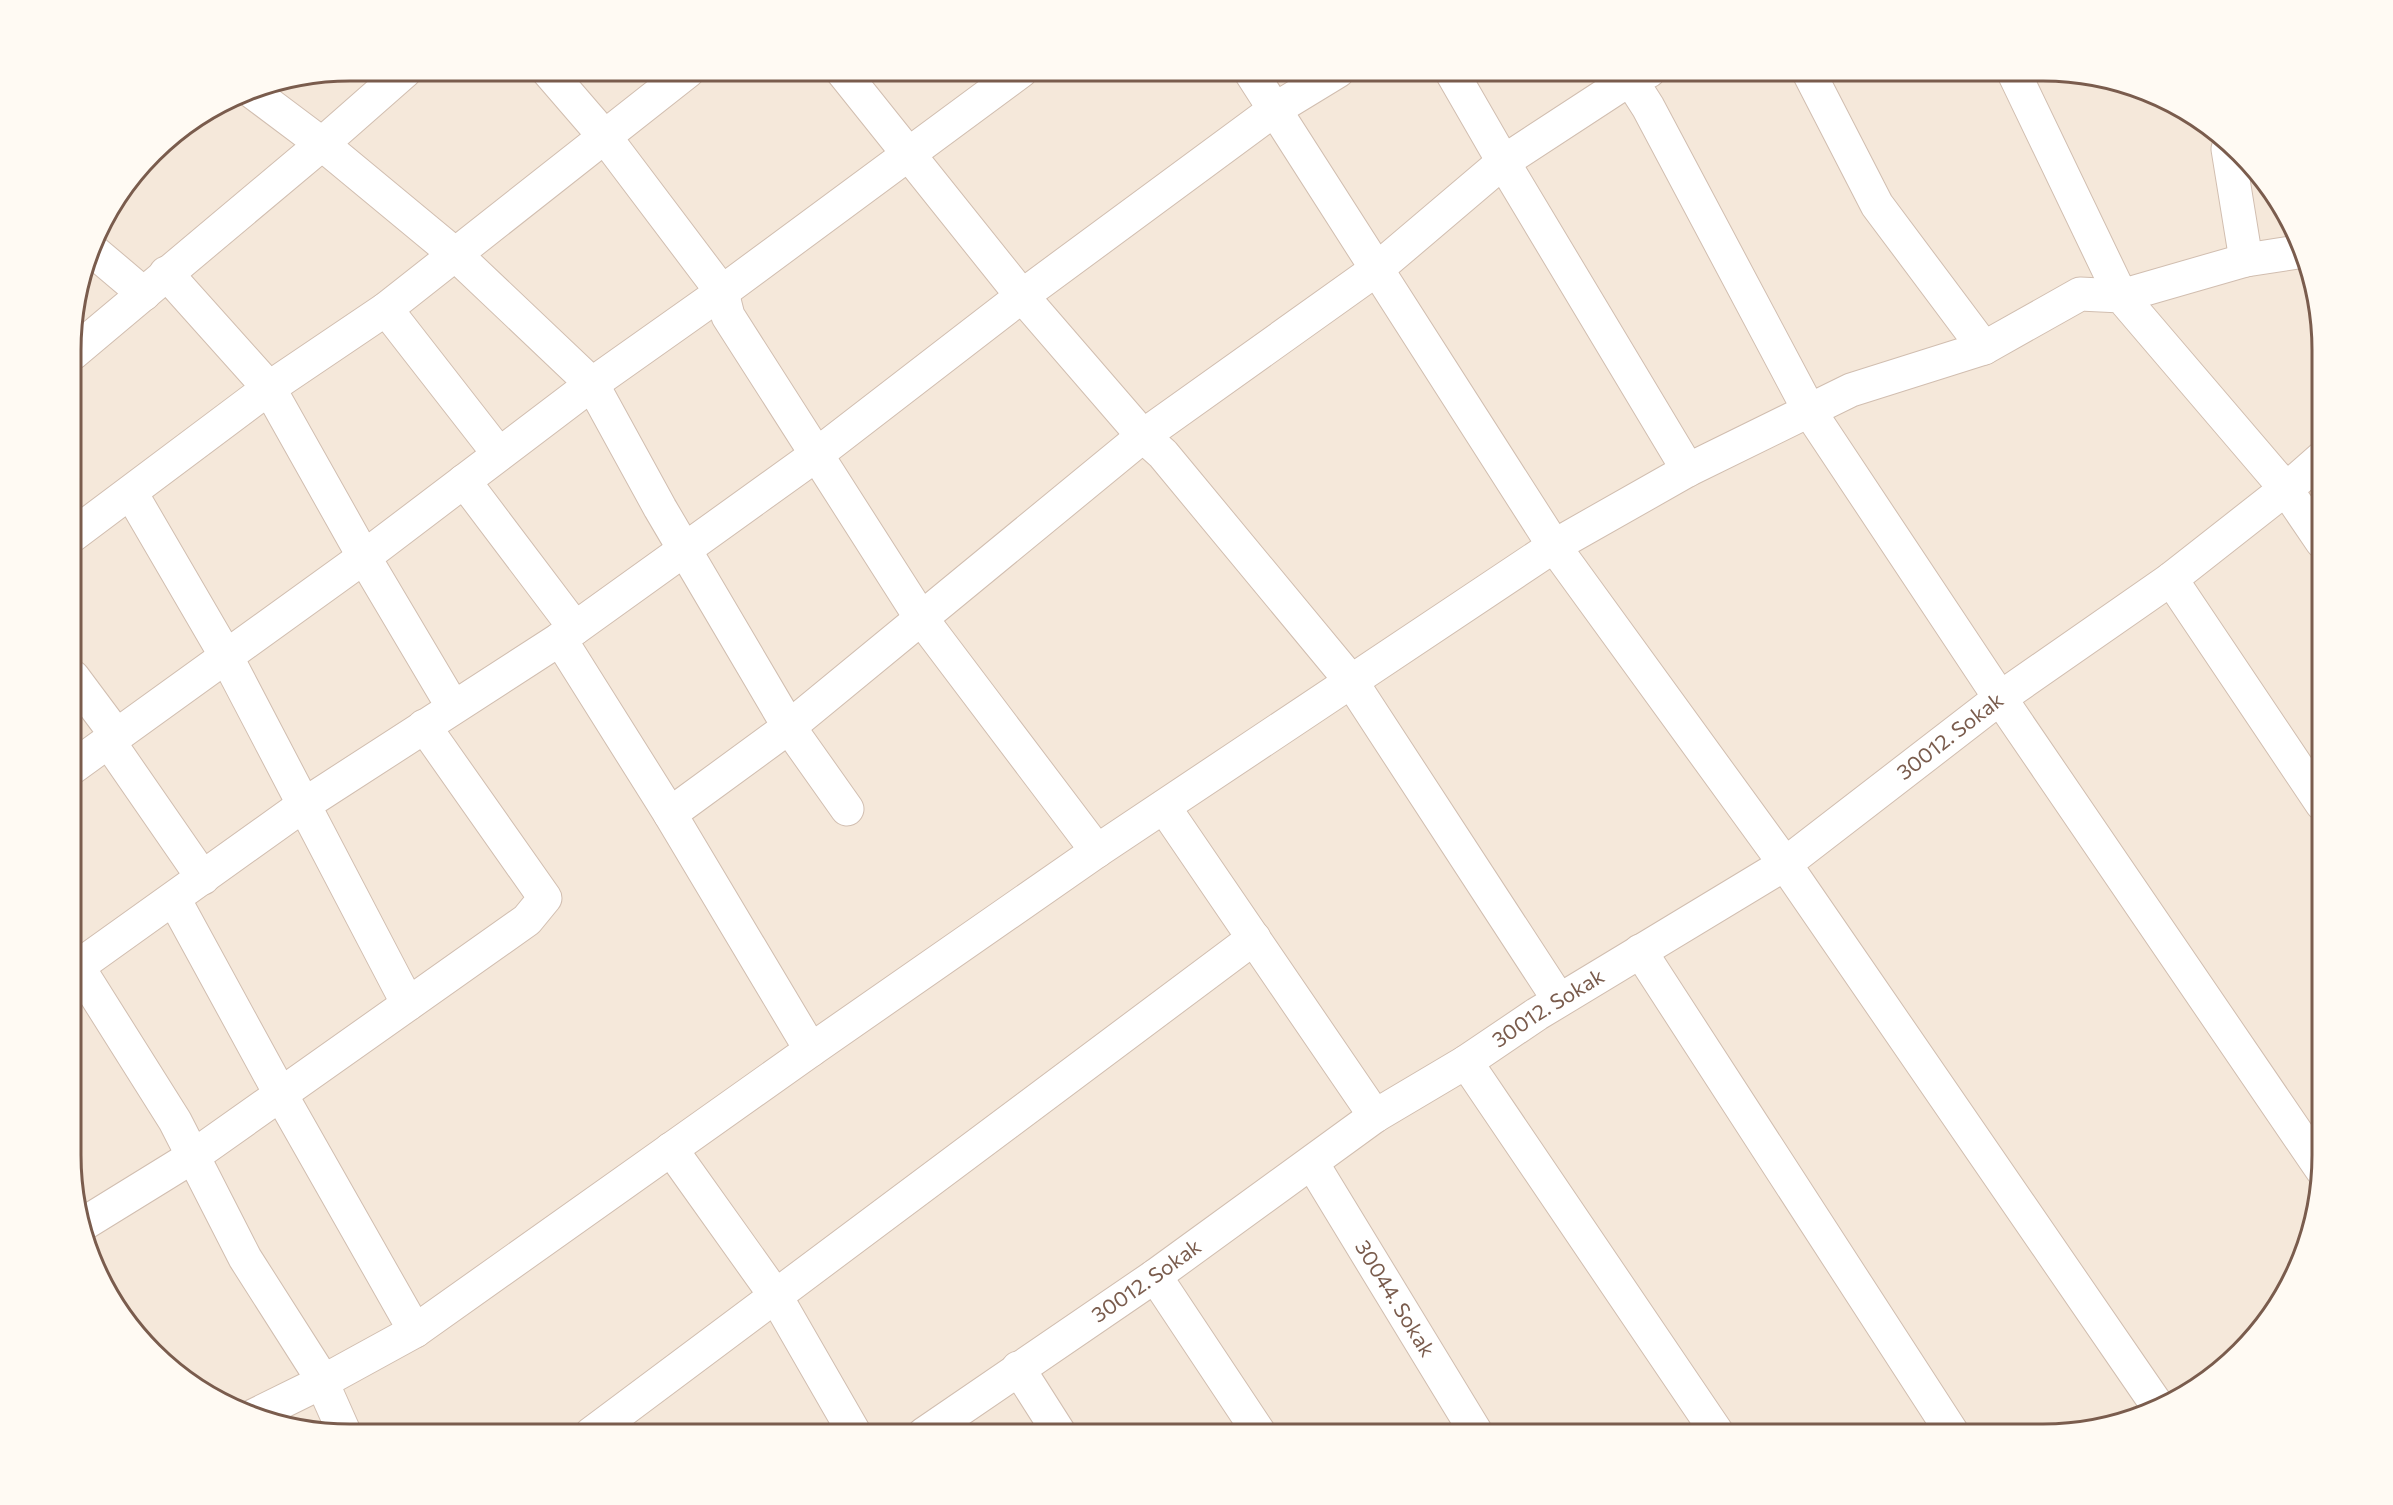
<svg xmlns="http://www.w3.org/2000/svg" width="2393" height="1505" font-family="Commissioner,sans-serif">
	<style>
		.residential { fill: #f5e8da }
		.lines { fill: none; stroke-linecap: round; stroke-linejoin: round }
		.minor-casing { stroke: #d1beb0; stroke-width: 35 }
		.minor { stroke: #fff; stroke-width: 33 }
		.labels { text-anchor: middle; stroke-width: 6; stroke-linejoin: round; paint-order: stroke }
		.street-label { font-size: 21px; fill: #7a5c4d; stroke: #fffaf3 }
		.rim { fill: none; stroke: #7a5c4d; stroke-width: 3 }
	</style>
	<rect width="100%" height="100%" fill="#fdf6ec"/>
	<path class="residential" d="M 350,71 L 2044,71 L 2133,85 L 2198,117 L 2285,210 L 2322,332 L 2322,1173 L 2308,1245 L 2276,1310 L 2183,1397 L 2061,1434 L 349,1434 L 260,1420 L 195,1388 L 117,1310 L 73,1191 L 73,314 L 99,226 L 165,140 L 243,92 Z"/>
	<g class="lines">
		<g class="minor-casing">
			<g id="minor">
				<path d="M 548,71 L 605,137 L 722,292 L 728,316 L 921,618 L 1097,851"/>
				<path d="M 842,71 L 1022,296 L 1143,436 L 1163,454 L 1351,681 L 1559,1000"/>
				<path d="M 1250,71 L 1554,546 L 1785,864 L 2157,1405"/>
				<path d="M 1451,71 L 1511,175 L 1688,470"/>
				<path d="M 1625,71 L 1648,107 L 1810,412 L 2000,698 L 2322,1170"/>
				<path d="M 1808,71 L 1877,205 L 1984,348"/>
				<path d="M 2013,71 L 2121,296 L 2246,260 L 2298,252"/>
				<path d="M 250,90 L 322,144 L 456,255 L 592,384 L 660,508 L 789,727 L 847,809"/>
				<path d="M 2228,149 L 2246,260"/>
				<path d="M 92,250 L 144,294"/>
				<path d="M 166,273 L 269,388 L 364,557 L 453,707"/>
				<path d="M 386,309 L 499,454"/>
				<path d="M 73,353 L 322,144 L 405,71"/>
				<path d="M 464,481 L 575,628"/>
				<path d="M 131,493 L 226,656 L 408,1004"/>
				<path d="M 73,535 L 269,388 L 386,309 L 688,71"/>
				<path d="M 2171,579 L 2322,804"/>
				<path d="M 560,639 L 670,814 L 811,1050"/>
				<path d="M 73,677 L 117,736"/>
				<path d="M 109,742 L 203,878"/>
				<path d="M 73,767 L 364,557 L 592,384 L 722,292 L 1021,71"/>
				<path d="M 1164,807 L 1375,1116"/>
				<path d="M 670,814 L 789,727 L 1143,436 L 1377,269 L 1503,162 L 1630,79 L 1649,71"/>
				<path d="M 174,899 L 281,1095 L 415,1331"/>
				<path d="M 1640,951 L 1953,1434"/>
				<path d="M 73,959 L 175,1121 L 245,1258 L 317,1371 L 345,1434"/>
				<path d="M 73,970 L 305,804 L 560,639 L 816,455 L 1022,296 L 1274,110 L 1338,71"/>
				<path d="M 1466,1062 L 1718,1434"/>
				<path d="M 671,1149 L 775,1295 L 855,1434"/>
				<path id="s1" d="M 1312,1163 L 1477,1434"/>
				<path d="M 85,1223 L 192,1157 L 527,920 L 545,898 L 424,726"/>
				<path d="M 1155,1276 L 1260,1434"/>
				<path d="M 1018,1368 L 1060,1434"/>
				<path d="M 253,1416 L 322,1382 L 415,1331 L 811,1050 L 1097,851 L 1554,546 L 1688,470 L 1851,390 L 1984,348 L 2080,294 L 2121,296 L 2286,489 L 2322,542"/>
				<path d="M 591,1434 L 1254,938"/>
				<path id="s2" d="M 924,1434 L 1155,1276 L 1375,1116 L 1466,1062 L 1537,1014 L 1785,864 L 2000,698 L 2171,579 L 2297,480 L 2322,458"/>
			</g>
		</g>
		<use href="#minor" class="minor"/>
	</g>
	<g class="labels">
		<g class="street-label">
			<text dy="7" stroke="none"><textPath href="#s2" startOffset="1242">30012. Sokak</textPath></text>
			<text dy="7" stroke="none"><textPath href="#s2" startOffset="756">30012. Sokak</textPath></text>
			<text dy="7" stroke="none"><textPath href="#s2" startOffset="270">30012. Sokak</textPath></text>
			<text dy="7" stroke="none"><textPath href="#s1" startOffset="159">30044. Sokak</textPath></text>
		</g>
	</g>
	<path d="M0 0H2393V1505H0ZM350 81H2043A269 269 0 0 1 2312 350V1155A269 269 0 0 1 2043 1424H350A269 269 0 0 1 81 1155V350A269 269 0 0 1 350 81Z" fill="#fffaf3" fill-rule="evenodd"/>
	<path class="rim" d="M350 81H2043A269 269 0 0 1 2312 350V1155A269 269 0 0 1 2043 1424H350A269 269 0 0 1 81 1155V350A269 269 0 0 1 350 81Z"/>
</svg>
